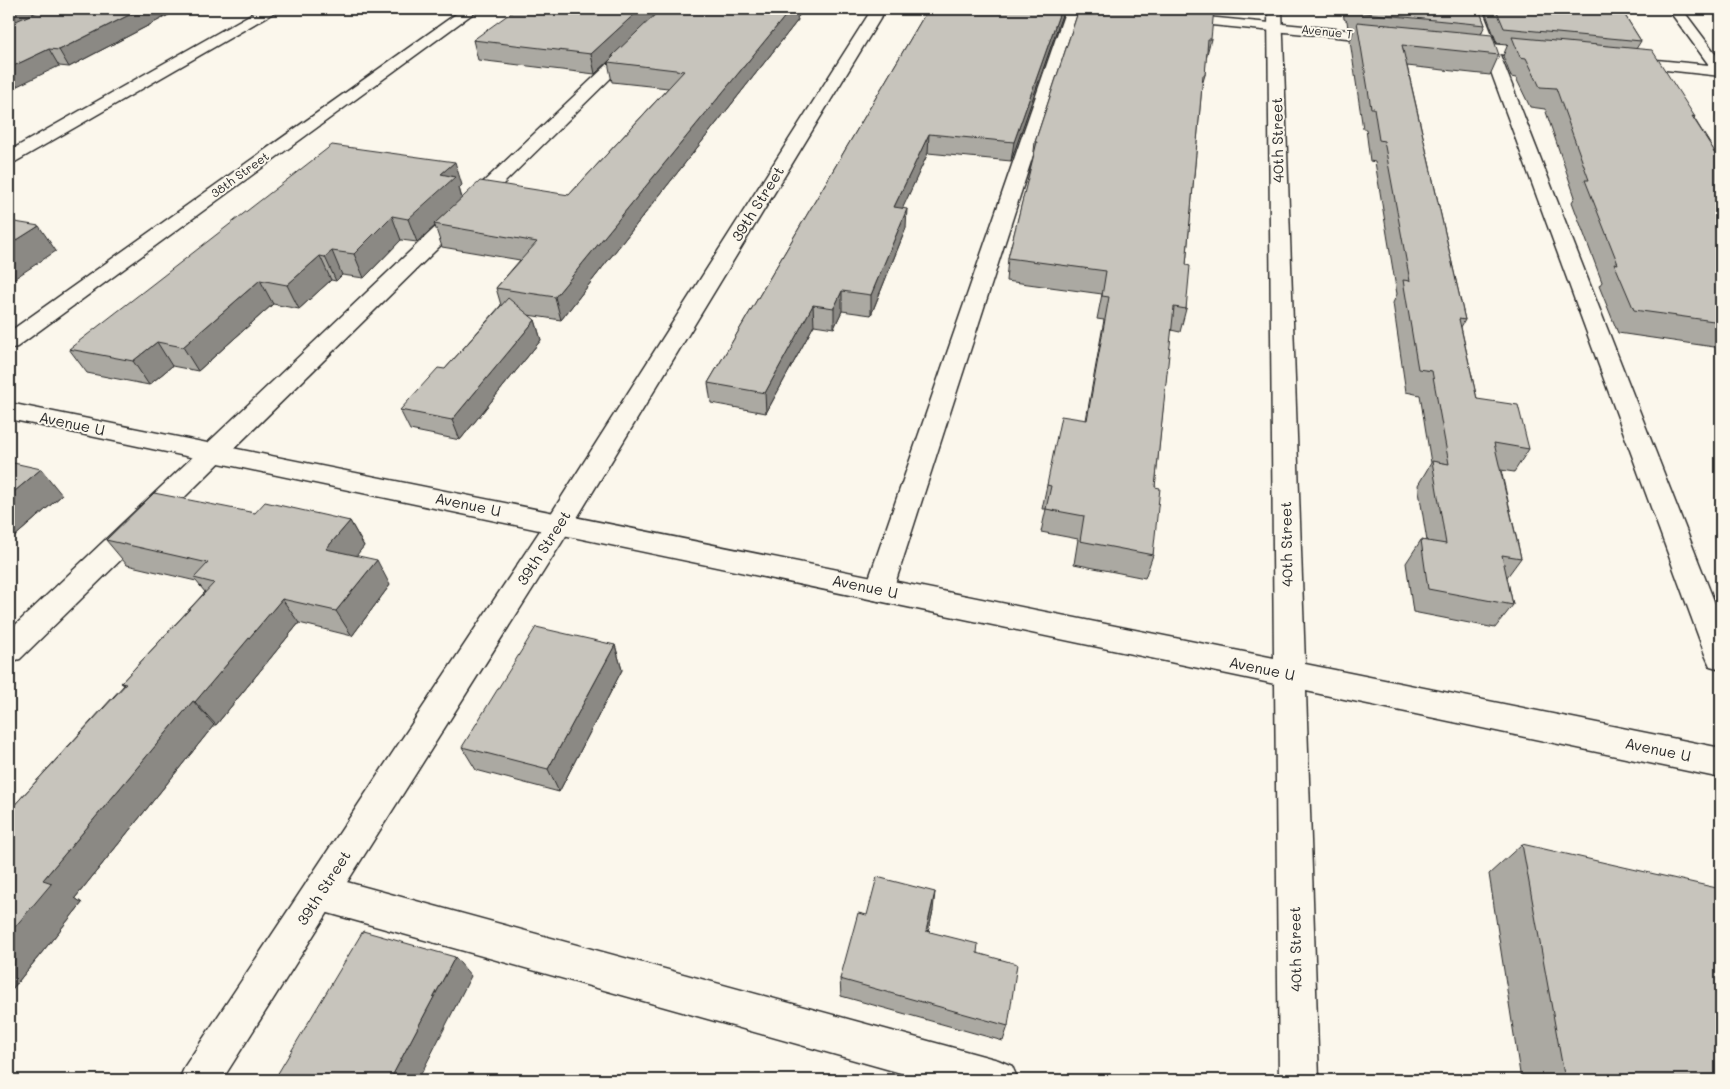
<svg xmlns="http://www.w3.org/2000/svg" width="1730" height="1089" font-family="Mali,sans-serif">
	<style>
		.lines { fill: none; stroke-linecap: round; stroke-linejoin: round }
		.lane-casing { stroke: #2b2b2b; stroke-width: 3 }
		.street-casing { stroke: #2b2b2b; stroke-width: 3 }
		.secondary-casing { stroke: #2b2b2b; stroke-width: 3 }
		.lane { fill: #fbf7ec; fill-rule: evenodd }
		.street { fill: #fbf7ec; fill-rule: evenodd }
		.secondary { fill: #fbf7ec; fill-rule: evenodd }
		.wall { fill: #aba9a2; stroke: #2b2b2b }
		.shaded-wall { fill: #8b8984; stroke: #2b2b2b }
		.building { fill: #c7c4bc; stroke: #2b2b2b }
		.labels { text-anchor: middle; stroke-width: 4; stroke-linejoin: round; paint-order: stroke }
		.far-street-label { font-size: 12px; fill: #2b2b2b; stroke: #fbf7ec }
		.street-label { font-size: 15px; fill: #2b2b2b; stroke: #fbf7ec }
	</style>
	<rect width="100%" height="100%" fill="#fbf7ec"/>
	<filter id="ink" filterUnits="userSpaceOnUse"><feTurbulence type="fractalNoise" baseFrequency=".02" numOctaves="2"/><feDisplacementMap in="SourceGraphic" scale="10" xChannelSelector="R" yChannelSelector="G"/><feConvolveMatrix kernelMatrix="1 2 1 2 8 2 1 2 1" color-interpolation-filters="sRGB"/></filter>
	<g filter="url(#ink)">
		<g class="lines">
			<g class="lane-casing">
				<g id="lane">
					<path d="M 260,9 L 277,9 L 275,12 L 15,162 L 9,163 L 9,151 Z"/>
					<path d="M 666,9 L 681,9 L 20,659 L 9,662 L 9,631 Z"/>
					<path d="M 1066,9 L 1080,9 L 893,590 L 889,598 L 879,601 L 869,598 L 865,590 Z"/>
					<path d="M 1468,9 L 1482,9 L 1721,619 L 1721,669 L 1710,666 L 1706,657 Z"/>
					<path d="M 321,875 L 998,1060 L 1012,1066 L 1018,1080 L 926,1080 L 321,911 L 308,906 L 303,893 L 308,880 Z"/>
				</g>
			</g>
			<g class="street-casing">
				<g id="street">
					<path d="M 463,9 L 479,9 L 17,347 L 9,349 L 9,332 Z"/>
					<path d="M 872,9 L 886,9 L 569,531 L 222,1080 L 179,1080 L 185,1066 L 549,517 Z"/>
					<path d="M 1668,9 L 1682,9 L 1721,61 L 1721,76 L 1620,65 L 1617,62 L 1620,59 L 1625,57 L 1709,65 Z"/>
					<path d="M 1175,14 L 1388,34 L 1393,35 L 1395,38 L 1393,41 L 1388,42 L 1170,21 L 1168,18 L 1170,15 Z"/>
					<path d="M 1461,41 L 1542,49 L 1547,51 L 1550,54 L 1547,57 L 1542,59 L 1456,49 L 1453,46 L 1456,43 Z"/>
				</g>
			</g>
			<g class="secondary-casing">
				<path id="secondary" d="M 1268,9 L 1282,9 L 1305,664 L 1721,748 L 1721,778 L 1306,691 L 1319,1080 L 1279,1080 L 1275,684 L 9,419 L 9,403 L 1274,658 Z"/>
			</g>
			<use href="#lane" class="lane"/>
			<use href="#street" class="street"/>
			<use href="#secondary" class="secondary"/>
		</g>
		<g class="wall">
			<path d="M 9,9 L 180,9 L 69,67 L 59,66 Z"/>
			<path d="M 928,9 L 1064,9 L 1011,161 L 928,153 L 902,208 L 906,228 L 871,315 L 842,311 L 834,328 L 814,325 L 766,413 L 711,403 L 708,383 Z"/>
			<path d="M 1079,9 L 1211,39 L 1206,58 L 1205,75 L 1202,85 L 1186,265 L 1186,309 L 1180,332 L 1171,330 L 1155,487 L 1153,555 L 1145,578 L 1074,564 L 1078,539 L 1041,532 L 1046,509 L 1042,509 L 1047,485 L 1086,420 L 1104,320 L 1097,319 L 1102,294 L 1006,281 L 1008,258 L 1033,160 L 1035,142 Z"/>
			<path d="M 1343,9 L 1479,9 L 1485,25 L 1481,34 L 1499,55 L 1490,75 L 1407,66 L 1465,320 L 1461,327 L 1477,399 L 1529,449 L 1514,472 L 1501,470 L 1521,558 L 1507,577 L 1513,605 L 1495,628 L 1413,612 L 1406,563 L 1421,540 L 1427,541 L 1418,485 L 1431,463 L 1420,395 L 1406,392 L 1393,303 L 1397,294 L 1375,162 L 1370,161 L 1366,129 L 1363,129 L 1350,41 L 1354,29 L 1348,29 L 1347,21 L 1344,19 Z"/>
			<path d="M 1487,9 L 1621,9 L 1641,41 L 1636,49 L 1695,117 L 1694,118 L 1715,152 L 1714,153 L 1721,164 L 1721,348 L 1618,333 L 1599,286 L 1602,282 L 1572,202 L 1575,197 L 1545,109 L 1530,107 L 1516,78 L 1511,77 L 1503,56 L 1508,44 L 1497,43 L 1486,14 L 1488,10 Z"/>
			<path d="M 797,18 L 798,20 L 561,320 L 528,315 L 535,320 L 541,340 L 460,440 L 410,430 L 400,410 L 445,369 L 501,305 L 496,288 L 520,260 L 442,247 L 435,226 L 417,242 L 401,240 L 364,278 L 342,275 L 336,281 L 331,280 L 299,309 L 273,304 L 198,371 L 172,366 L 149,385 L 87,373 L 69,349 L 462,185 L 459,188 L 462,198 L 569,195 L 668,88 L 612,82 L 608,62 L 612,58 L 595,74 L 478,60 L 473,40 Z"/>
			<path d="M 9,462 L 62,495 L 13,538 L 9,537 Z"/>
			<path d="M 255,513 L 350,521 L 364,546 L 356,555 L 390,585 L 352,636 L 299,623 L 216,725 L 214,725 L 75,898 L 82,903 L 9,993 L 9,811 L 124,685 L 121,683 L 205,592 L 196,581 L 127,565 L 106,540 Z"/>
			<path d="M 615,645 L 622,670 L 559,792 L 476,770 L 462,747 Z"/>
			<path d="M 1522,844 L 1721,1080 L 1521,1080 L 1489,874 Z"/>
			<path d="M 933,911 L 928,931 L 977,953 L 1008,1026 L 1003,1041 L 841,996 L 840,979 L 867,915 Z"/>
		</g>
		<g class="shaded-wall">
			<path d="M 13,9 L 57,9 L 9,31 L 9,11 Z"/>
			<path d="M 141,9 L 180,9 L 69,67 L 59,50 Z"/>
			<path d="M 640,9 L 664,9 L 612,56 L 612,58 L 595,74 L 591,54 Z"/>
			<path d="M 791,9 L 805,9 L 797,18 L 798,20 L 561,320 L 555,297 Z"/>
			<path d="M 1061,9 L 1064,9 L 1011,161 L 1014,142 Z"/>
			<path d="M 49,49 L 59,66 L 9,90 L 9,68 Z"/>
			<path d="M 929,134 L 928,153 L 894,227 L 894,207 Z"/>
			<path d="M 455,162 L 462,185 L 459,188 L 462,199 L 434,224 L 435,226 L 417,242 L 408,219 L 441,174 Z"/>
			<path d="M 907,209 L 906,228 L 871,315 L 871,295 Z"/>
			<path d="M 392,216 L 401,240 L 364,278 L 354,254 Z"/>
			<path d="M 39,226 L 56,251 L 9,282 L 9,245 Z"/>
			<path d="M 332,251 L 342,275 L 336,281 L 325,257 Z"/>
			<path d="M 320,256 L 331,280 L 299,309 L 287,285 Z"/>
			<path d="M 260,280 L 273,304 L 198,371 L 183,347 Z"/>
			<path d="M 842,291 L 842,311 L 834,328 L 834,308 Z"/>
			<path d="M 813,305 L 814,325 L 766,413 L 765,393 Z"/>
			<path d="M 535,320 L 541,340 L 460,440 L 452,420 Z"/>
			<path d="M 157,342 L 172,366 L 149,385 L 133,361 Z"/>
			<path d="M 41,469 L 62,495 L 13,538 L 9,533 L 9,496 Z"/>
			<path d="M 350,521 L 364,546 L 342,574 L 326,549 Z"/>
			<path d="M 377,560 L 390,585 L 352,636 L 336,611 Z"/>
			<path d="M 282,599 L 299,623 L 216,725 L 195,702 Z"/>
			<path d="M 615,645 L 622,670 L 559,792 L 548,769 Z"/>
			<path d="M 193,701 L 214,725 L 75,898 L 82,903 L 9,993 L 9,934 L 43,880 Z"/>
			<path d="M 935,892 L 933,911 L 924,949 L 926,931 Z"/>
			<path d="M 455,957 L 471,976 L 418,1080 L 390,1080 Z"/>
		</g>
		<g class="building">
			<path d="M 44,9 L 141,9 L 59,50 L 49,49 L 9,68 L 9,24 Z"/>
			<path d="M 516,9 L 640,9 L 591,54 L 473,40 Z"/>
			<path d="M 661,9 L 791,9 L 555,297 L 496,288 L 537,242 L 434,224 L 480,181 L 569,195 L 684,71 L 608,62 L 614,56 L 612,56 Z"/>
			<path d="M 928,9 L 1061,9 L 1014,142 L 929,134 L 894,207 L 907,209 L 871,295 L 842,291 L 834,308 L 813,305 L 765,393 L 708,383 Z"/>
			<path d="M 1079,9 L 1214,9 L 1211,39 L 1208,39 L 1205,75 L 1203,75 L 1186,265 L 1190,266 L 1186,309 L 1174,307 L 1155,487 L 1160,488 L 1153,555 L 1080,541 L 1084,516 L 1046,509 L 1051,486 L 1047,485 L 1061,416 L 1087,420 L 1109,297 L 1102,296 L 1106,271 L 1008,258 L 1037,142 L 1035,142 Z"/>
			<path d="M 1353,9 L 1479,9 L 1485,25 L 1354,12 Z"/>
			<path d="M 1496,9 L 1621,9 L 1641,41 L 1504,28 Z"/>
			<path d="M 1357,22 L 1492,35 L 1499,55 L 1402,45 L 1465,320 L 1459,319 L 1477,399 L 1518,405 L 1529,449 L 1494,443 L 1521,558 L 1502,555 L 1513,605 L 1428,589 L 1421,540 L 1446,544 L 1432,461 L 1449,464 L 1432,371 L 1418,369 L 1403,280 L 1410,281 L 1384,141 L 1379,140 L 1374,108 L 1371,108 Z"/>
			<path d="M 1512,37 L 1652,50 L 1695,117 L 1692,116 L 1715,152 L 1713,151 L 1721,164 L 1721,322 L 1634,310 L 1614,263 L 1618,264 L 1585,180 L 1589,180 L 1556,88 L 1540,87 L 1526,58 L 1520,57 Z"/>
			<path d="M 332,145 L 455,162 L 441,174 L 455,177 L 408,219 L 392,216 L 354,254 L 332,251 L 325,257 L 320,256 L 287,285 L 260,280 L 183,347 L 157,342 L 133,361 L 69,349 Z"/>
			<path d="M 9,221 L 39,226 L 9,245 Z"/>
			<path d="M 508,298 L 535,320 L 452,420 L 400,410 L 438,368 L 445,369 Z"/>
			<path d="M 9,462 L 41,469 L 9,496 Z"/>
			<path d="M 154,493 L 255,513 L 265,502 L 350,521 L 326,549 L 377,560 L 336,611 L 282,599 L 195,702 L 193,701 L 43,880 L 52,883 L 9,934 L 9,811 L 126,684 L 121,683 L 214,583 L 194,578 L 208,563 L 106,540 Z"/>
			<path d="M 536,627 L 615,645 L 548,769 L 462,747 Z"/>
			<path d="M 1522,844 L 1721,889 L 1721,1080 L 1565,1080 Z"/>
			<path d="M 877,877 L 935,892 L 926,931 L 978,944 L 977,953 L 1017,964 L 1008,1026 L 840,979 L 858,913 L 867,915 Z"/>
			<path d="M 363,931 L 455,957 L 390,1080 L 274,1080 Z"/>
		</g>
	</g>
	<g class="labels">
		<g class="far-street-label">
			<text transform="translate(1327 32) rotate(6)" y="4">Avenue T</text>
			<text transform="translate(240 175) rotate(-36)" y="4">38th Street</text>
		</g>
		<g class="street-label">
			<text transform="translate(1278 140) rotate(-91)" y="5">40th Street</text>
			<text transform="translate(758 204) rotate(-58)" y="5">39th Street</text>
			<text transform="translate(72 424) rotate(12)" y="5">Avenue U</text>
			<text transform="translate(468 505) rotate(12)" y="5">Avenue U</text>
			<text transform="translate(1287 544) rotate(-91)" y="5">40th Street</text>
			<text transform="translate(544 548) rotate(-57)" y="5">39th Street</text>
			<text transform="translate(865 587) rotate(12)" y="5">Avenue U</text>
			<text transform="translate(1262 669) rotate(12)" y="5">Avenue U</text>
			<text transform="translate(1658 750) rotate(12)" y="5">Avenue U</text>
			<text transform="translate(324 888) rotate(-57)" y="5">39th Street</text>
			<text transform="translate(1296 949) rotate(-91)" y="5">40th Street</text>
		</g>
	</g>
	<rect width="1730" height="1089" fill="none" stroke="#fbf7ec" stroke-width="30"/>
	<rect x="15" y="15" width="1700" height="1059" fill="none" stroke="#2b2b2b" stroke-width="2" filter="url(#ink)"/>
</svg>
